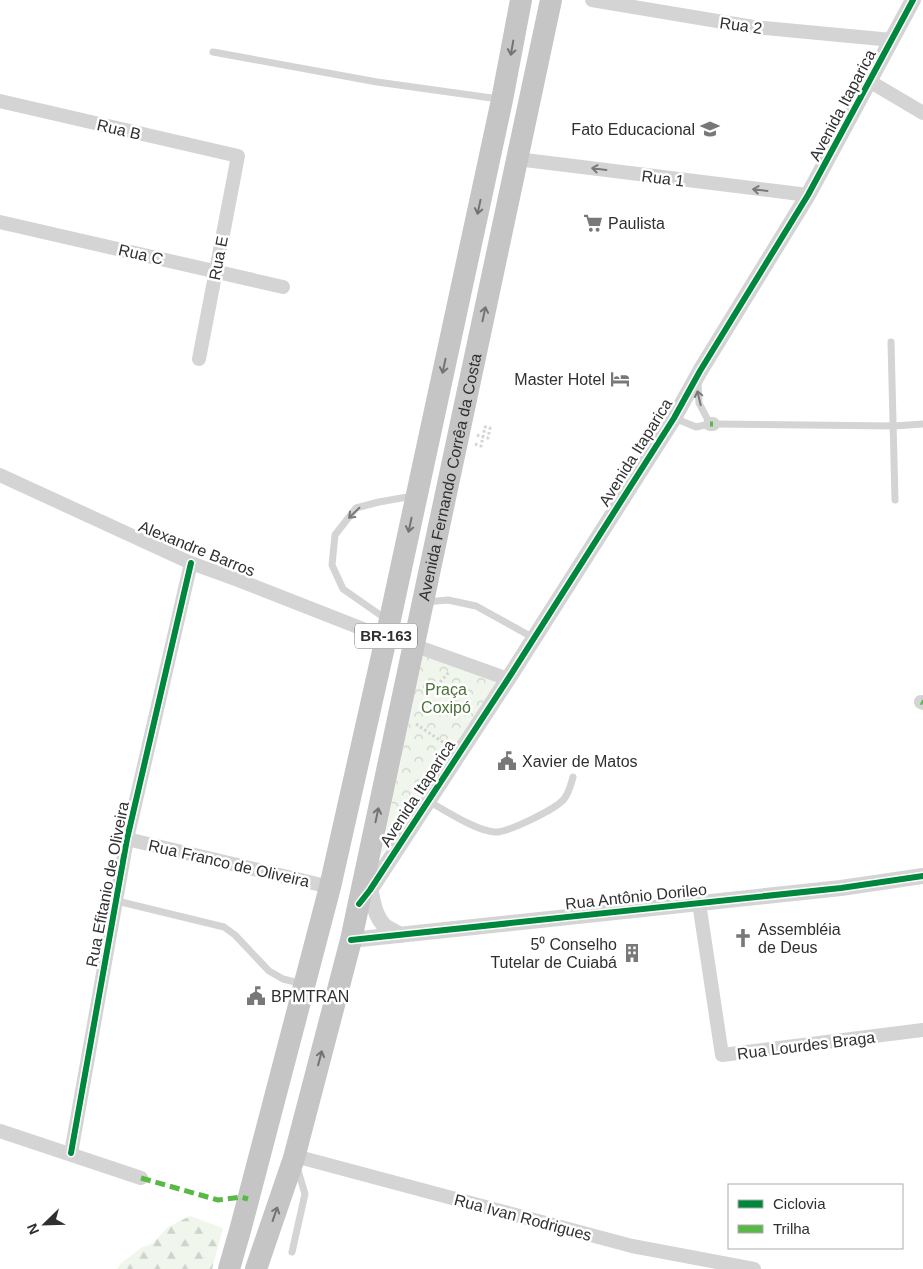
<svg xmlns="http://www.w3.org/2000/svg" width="923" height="1269" font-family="Helvetica,sans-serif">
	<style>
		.forest { fill: url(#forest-firs) }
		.park { fill: url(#park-crowns) }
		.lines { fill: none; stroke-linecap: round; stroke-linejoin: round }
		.path { stroke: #d4d4d4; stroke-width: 3; stroke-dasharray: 2.5 2.5; stroke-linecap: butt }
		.service { stroke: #d4d4d4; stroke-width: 7 }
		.minor { stroke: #d4d4d4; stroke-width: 14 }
		.tertiary { stroke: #d4d4d4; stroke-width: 16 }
		.trunk { stroke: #c5c5c5; stroke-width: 22 }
		.quiet { stroke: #58b947; stroke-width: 5; stroke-dasharray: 10 5; stroke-linecap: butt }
		.cycleway-casing { stroke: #fff; stroke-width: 9 }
		.cycleway { stroke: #00873e; stroke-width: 6 }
		.oneway { stroke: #737373 }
		.oneway2 { stroke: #7a7a7a }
		.labels { text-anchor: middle; stroke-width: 5; stroke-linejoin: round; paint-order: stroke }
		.shield { fill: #fff; stroke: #6e6e6e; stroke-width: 1 }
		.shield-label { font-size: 15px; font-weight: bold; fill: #303030 }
		.street-label { font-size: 16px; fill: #303030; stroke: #fff }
		.poi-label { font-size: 16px; fill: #303030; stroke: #fff; text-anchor: start }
		.park-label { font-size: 16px; fill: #4b7039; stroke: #fff }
	</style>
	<defs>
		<pattern id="forest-firs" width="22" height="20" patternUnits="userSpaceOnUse" patternTransform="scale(1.25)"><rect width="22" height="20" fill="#f0f6ec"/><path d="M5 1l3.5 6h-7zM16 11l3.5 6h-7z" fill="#ced3cb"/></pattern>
		<pattern id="park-crowns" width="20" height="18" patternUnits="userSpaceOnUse" patternTransform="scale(1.25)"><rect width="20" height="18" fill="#f0f6ec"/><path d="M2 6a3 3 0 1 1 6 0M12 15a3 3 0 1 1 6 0" fill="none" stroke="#ced3cb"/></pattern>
	</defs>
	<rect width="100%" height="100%" fill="#fff"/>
	<path class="forest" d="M 190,1216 L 223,1228 L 212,1269 L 117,1269 L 121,1263 L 141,1248 L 153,1243 L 168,1227 Z"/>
	<path class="park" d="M 423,654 L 497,680 L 498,686 L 381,855 Z"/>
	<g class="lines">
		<g class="path">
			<path d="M 475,444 L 481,446 L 485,427 L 490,428 L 488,438 L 476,435"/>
			<path d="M 423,686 L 435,688 L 449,672"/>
			<path d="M 416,724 L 447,745"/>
		</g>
		<g class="service">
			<path d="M 213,52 L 377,82 L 499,99"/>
			<path d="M 891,342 L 895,500"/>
			<path d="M 674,418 L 696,427 L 710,424 L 699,403 L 698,383"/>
			<path d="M 713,424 L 894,426 L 923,424"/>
			<path d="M 426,602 L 448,600 L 476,606 L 534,638"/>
			<path d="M 386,619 L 343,589 L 332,565 L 335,535 L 356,508 L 379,502 L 413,496"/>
			<path d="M 428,801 C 445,810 476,831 495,832 C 507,833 556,809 564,799 C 569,793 571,784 573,777"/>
			<path d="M 117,901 L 224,927 L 235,935 L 269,971 L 283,979 L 303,984"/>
			<path d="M 292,1252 L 305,1194 L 297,1167"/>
		</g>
		<g class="minor">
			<path d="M 592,0 L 753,27 L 892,40"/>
			<path d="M 869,81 L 923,113"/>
			<path d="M 0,101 L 238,156 L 199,359"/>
			<path d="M 517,159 L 808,195"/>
			<path d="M 0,222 L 283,287"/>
			<path d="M 710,424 L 713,424"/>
			<path d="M 0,475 L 191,563 L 238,580 L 386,638"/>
			<path d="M 413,645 L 508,679"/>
			<path d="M 921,702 L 923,703"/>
			<path d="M 127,839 L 330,887"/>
			<path d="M 699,903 L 722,1055 L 923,1030"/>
			<path d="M 0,1131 L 141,1178"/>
			<path d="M 71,1153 L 127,839 L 191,563"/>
			<path d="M 295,1156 L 632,1246 L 754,1269"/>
		</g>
		<g class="tertiary">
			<path d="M 369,882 C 372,897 374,917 386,927 C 390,930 396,932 400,935"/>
			<path d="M 361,902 L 370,890 L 508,679 L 674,418 L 700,371 L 808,195 L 913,0"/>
			<path d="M 351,940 L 841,888 L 923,876"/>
		</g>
		<g class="trunk">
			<path d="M 229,1269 L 241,1227 L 330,887 L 386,638 L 502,100 L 521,0"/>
			<path id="s1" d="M 256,1269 L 294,1158 L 351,940 L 551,0"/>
		</g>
		<g class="quiet">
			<path d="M 710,424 L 713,424"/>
			<path d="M 921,702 L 923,703"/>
			<path d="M 141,1178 L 218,1200 L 241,1197 L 248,1199"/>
		</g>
		<g class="cycleway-casing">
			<g id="cycleway">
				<path d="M 359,904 L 370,890 L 508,679 L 674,418 L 700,371 L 808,195 L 913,0"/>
				<path d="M 351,940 L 841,888 L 923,876"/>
				<path d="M 71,1153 L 127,839 L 191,563"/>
			</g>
		</g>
		<use href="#cycleway" class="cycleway"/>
	</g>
	<defs><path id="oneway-shaft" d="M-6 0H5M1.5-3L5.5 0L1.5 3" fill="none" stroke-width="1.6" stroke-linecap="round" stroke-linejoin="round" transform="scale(1.25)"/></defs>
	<g class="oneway">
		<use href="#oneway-shaft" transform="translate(512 48) rotate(100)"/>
		<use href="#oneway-shaft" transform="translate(479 207) rotate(102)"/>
		<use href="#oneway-shaft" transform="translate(484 314) rotate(-78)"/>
		<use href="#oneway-shaft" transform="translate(444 366) rotate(102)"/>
		<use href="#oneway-shaft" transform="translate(410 525) rotate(102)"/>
		<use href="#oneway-shaft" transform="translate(377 815) rotate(-78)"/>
		<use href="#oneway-shaft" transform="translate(320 1058) rotate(-75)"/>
		<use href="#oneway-shaft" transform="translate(275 1214) rotate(-71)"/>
	</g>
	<g class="oneway2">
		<use href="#oneway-shaft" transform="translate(599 169) rotate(-173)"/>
		<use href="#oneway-shaft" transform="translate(760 190) rotate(-173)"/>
		<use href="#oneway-shaft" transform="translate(699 398) rotate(-103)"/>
		<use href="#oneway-shaft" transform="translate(354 513) rotate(136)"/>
	</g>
	<defs>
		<g id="school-bare" transform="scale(1.5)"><path d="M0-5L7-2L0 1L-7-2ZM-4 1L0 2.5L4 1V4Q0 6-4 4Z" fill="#787878" stroke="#fff" stroke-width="2.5" paint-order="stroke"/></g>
		<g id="supermarket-bare" transform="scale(1.5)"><path d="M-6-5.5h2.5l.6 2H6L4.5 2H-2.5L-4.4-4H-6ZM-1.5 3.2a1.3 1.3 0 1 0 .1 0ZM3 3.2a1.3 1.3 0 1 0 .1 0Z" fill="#787878" stroke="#fff" stroke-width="2.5" paint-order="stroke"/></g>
		<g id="hotel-bare" transform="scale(1.5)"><path d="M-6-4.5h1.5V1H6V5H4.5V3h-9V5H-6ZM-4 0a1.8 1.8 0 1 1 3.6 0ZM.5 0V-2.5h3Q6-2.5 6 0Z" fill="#787878" stroke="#fff" stroke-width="2.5" paint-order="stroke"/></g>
		<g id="civic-bare" transform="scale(1.5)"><path d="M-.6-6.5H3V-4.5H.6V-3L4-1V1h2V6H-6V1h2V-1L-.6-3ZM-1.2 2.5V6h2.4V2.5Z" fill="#787878" stroke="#fff" stroke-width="2.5" paint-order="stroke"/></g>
		<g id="church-bare" transform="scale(1.5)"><path d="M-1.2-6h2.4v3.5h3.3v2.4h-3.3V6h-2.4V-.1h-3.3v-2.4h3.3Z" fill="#787878" stroke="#fff" stroke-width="2.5" paint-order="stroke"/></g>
		<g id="building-bare" transform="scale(1.5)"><path d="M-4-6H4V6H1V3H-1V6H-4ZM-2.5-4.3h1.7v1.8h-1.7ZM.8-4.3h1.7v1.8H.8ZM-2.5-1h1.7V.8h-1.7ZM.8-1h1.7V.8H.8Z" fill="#787878" stroke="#fff" stroke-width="2.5" paint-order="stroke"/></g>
	</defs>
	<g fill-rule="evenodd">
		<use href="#school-bare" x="710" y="129"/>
		<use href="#supermarket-bare" x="593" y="223"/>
		<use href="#hotel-bare" x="620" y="379"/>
		<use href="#civic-bare" x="507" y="761"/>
		<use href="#church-bare" x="743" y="938"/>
		<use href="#building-bare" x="632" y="953"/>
		<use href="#civic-bare" x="256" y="996"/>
	</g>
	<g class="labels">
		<rect class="shield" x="355" y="623.5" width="62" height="25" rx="4"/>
		<g class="shield-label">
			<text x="386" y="641">BR-163</text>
		</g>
		<g class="street-label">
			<text transform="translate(741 25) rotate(8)" y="6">Rua 2</text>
			<text transform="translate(842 105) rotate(-62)" y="6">Avenida Itaparica</text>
			<text transform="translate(119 129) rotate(13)" y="6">Rua B</text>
			<text transform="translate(663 178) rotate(7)" y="6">Rua 1</text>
			<text transform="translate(141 254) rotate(13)" y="6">Rua C</text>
			<text transform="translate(218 258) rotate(-79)" y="6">Rua E</text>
			<text transform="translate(635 452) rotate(-58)" y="6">Avenida Itaparica</text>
			<text dy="6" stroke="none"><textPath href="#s1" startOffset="816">Avenida Fernando Corrêa da Costa</textPath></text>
			<text transform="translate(197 548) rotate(22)" y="6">Alexandre Barros</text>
			<text transform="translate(417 793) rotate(-57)" y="6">Avenida Itaparica</text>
			<text transform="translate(229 863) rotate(13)" y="6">Rua Franco de Oliveira</text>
			<text transform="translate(107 884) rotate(-79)" y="6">Rua Efitanio de Oliveira</text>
			<text transform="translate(636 896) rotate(-6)" y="6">Rua Antônio Dorileo</text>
			<text transform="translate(806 1045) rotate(-7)" y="6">Rua Lourdes Braga</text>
			<text transform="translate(523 1217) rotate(15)" y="6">Rua Ivan Rodrigues</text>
		</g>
		<g class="poi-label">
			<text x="695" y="135" text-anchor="end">Fato Educacional</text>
			<text x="608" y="229">Paulista</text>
			<text x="605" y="385" text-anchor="end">Master Hotel</text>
			<text x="522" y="767">Xavier de Matos</text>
			<text x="758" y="935">Assembléia<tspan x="758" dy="18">de Deus</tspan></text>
			<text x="617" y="950" text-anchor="end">5⁰ Conselho<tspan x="617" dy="18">Tutelar de Cuiabá</tspan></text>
			<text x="271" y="1002">BPMTRAN</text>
		</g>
		<g class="park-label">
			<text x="446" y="695">Praça<tspan x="446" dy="18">Coxipó</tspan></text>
		</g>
	</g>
	<rect x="728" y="1184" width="175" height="65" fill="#ffffff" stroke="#acacac"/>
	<rect x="738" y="1200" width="25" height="8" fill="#00873e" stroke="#acacac"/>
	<text x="773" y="1209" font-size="15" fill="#303030">Ciclovia</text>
	<rect x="738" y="1225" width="25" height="8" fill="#58b947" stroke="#acacac"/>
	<text x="773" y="1234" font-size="15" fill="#303030">Trilha</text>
	<g transform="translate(45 1224) rotate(247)" stroke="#ffffff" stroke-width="4" paint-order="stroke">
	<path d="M0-4L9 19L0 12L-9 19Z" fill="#303030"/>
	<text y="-8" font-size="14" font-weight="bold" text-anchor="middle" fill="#303030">N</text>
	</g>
</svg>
